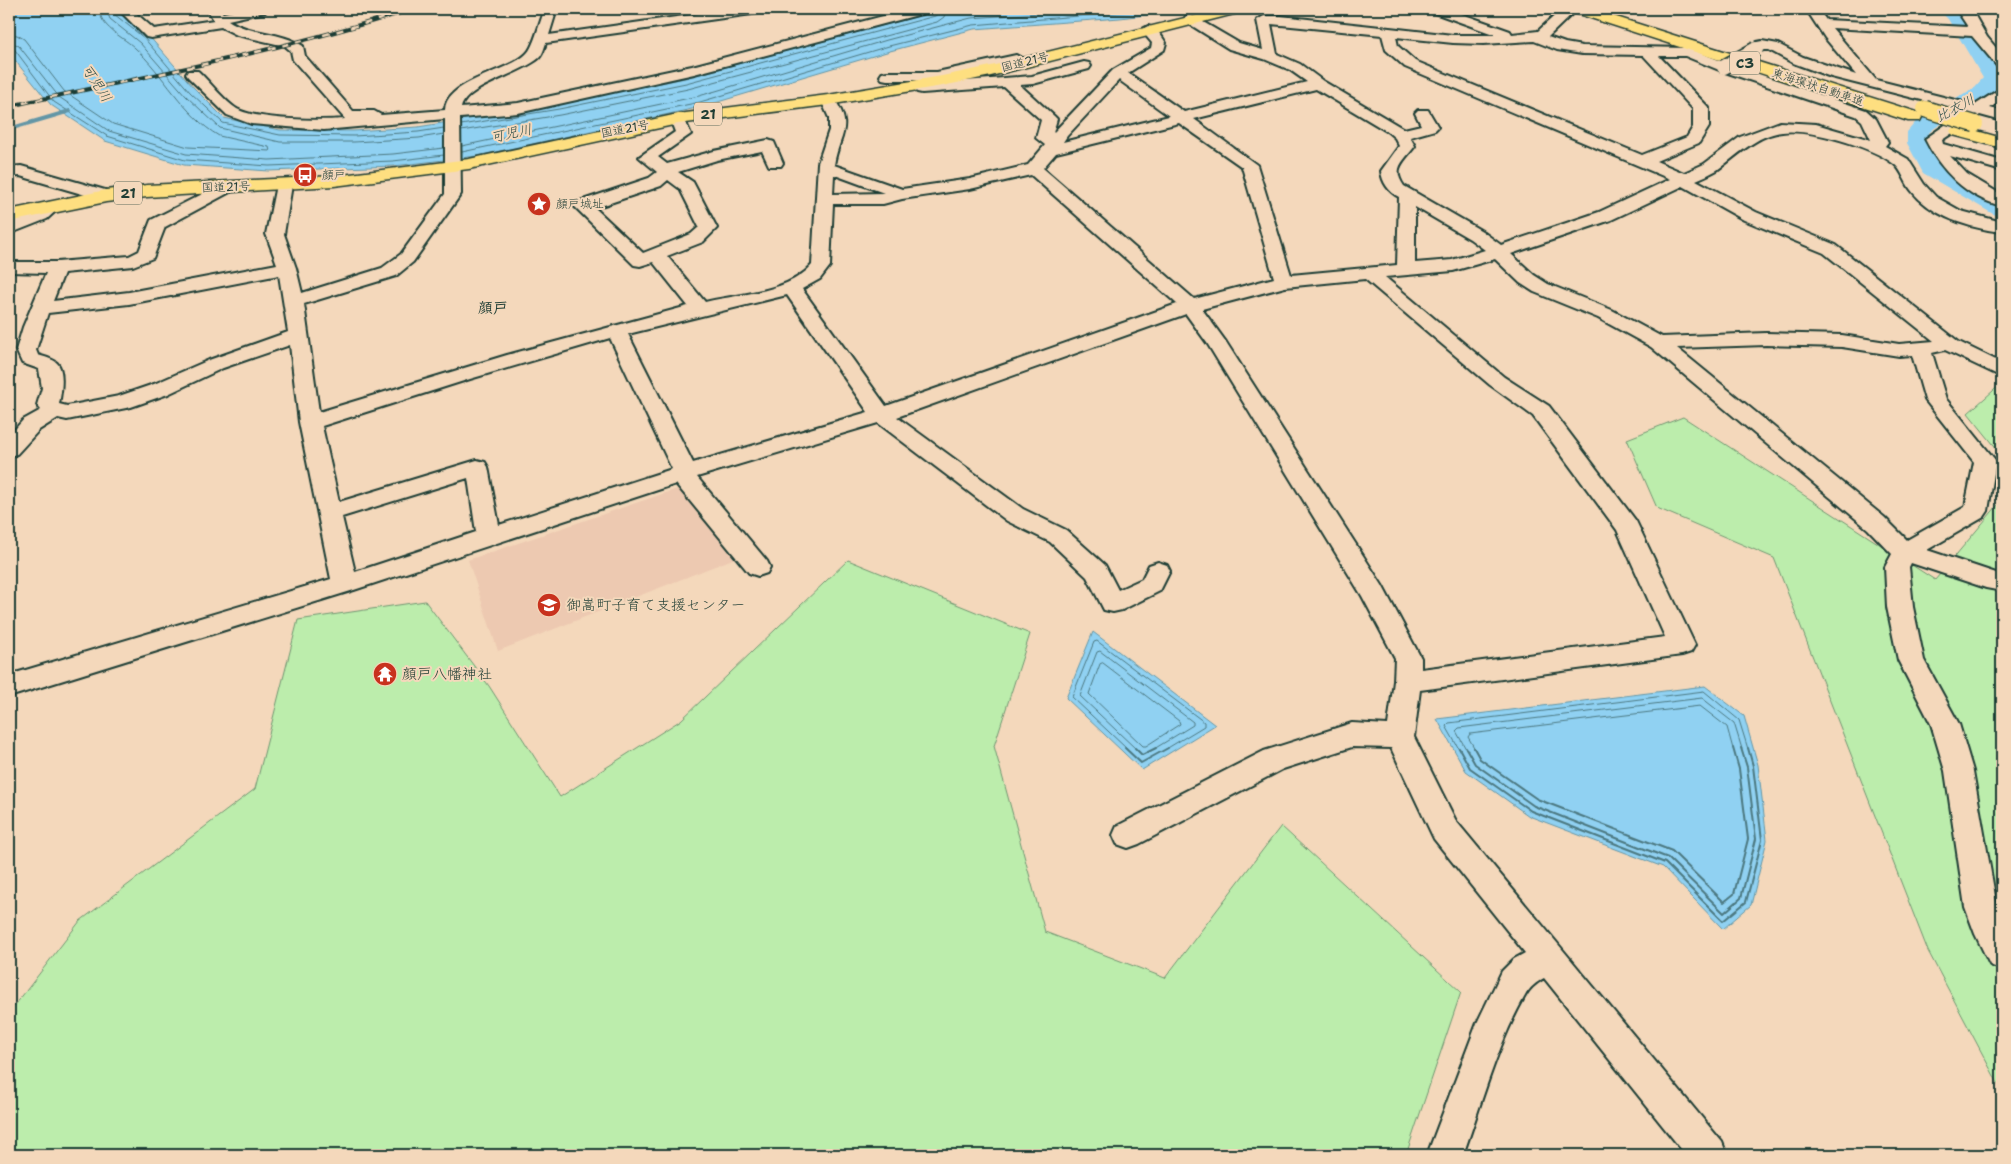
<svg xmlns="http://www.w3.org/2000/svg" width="2011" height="1164" font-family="'Shantell Sans','Klee One',sans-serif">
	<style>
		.built { fill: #edc9b1 }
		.green { fill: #bcedac; stroke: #6e9570 }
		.water { fill: #90d1f2; stroke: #6396a6 }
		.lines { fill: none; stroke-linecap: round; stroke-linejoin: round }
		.shore-far1 { stroke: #4c7880; stroke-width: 1 }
		.shore { stroke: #4c7880; stroke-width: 2 }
		.stream { stroke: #6396a6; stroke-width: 4 }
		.river { fill: #90d1f2; fill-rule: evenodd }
		.minor-casing { stroke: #1f3d34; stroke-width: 4 }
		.highway-casing { stroke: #1f3d34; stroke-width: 3 }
		.minor { fill: #f4d8bb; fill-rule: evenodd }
		.highway { fill: #fedf80; fill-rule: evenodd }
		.rail-casing { stroke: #1f3d34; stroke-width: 4 }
		.rail { stroke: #f4d8bb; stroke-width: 2.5; stroke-dasharray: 7; stroke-linecap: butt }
		.minor-bridge-casing { stroke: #1f3d34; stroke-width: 17; stroke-linecap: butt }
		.highway-bridge-casing { stroke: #1f3d34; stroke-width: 19; stroke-linecap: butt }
		.minor-bridge { stroke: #f4d8bb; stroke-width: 14 }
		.highway-bridge { stroke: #fedf80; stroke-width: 16 }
		.labels { text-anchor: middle; stroke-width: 4; stroke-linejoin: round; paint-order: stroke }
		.far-street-label { font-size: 12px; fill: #1f3d34; stroke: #f4d8bb }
		.far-poi-label { font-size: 12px; fill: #1f3d34; stroke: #f4d8bb; text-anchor: start }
		.shield { fill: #f4d8bb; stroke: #5f6c5c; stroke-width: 1 }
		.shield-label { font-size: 14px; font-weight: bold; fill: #1f3d34 }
		.far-water-label { font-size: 14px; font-style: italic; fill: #2a4c47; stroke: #f4d8bb }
		.far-quarter-label { font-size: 15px; font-weight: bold; fill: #1f3d34; stroke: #f4d8bb }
		.poi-label { font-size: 15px; fill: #1f3d34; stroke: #f4d8bb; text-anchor: start }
	</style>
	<rect width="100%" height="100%" fill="#f4d8bb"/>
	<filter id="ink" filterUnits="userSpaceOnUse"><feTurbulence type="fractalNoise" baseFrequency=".02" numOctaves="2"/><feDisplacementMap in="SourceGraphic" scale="10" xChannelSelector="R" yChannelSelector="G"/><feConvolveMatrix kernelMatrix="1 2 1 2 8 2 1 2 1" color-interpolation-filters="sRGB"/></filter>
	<g filter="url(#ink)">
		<path class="built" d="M 686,486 L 738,557 L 498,651 L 468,560 Z"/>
		<g class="green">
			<path d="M 2002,383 L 2002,455 L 1968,413 Z"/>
			<path d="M 1683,417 L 1935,580 L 2002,500 L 2002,1091 L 1928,951 L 1774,558 L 1657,508 L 1627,439 Z"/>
			<path d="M 848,560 L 1030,634 L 994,746 L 1045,932 L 1165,978 L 1281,826 L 1461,992 L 1406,1155 L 9,1155 L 9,1013 L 80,921 L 255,789 L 298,620 L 425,601 L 489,686 L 560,797 L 681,720 Z"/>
		</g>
		<g class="water">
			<path d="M 9,9 L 115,9 L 148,35 L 194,88 L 224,118 L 280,130 L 353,131 L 418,127 L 558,104 L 685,78 L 945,9 L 1194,9 L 1120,18 L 974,29 L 890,51 L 701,107 L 477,156 L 394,166 L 269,171 L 184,165 L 105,141 L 51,105 L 13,58 L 9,47 Z"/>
			<path d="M 1093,632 L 1215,725 L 1142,770 L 1066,698 Z"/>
			<path d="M 1705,686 L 1744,716 L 1758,765 L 1767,840 L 1751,905 L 1723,929 L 1663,867 L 1529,816 L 1466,771 L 1437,719 Z"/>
		</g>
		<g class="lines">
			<g class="shore-far1">
				<path d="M 106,9 L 110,19 L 140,43 L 186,96 L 220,128 L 280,142 L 354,142 L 419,138 L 444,134"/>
				<path d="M 113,9 L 114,14 L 144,38 L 190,92 L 223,123 L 280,135 L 354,136 L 418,132 L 444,128"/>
				<path d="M 9,34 L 17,35 L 24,39 L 64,91 L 113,124 L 188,147 L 270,151 L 269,147 L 219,136 C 183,115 164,74 134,47 C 120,35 101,28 99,9"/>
				<path d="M 9,41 L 19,46 L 59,97 L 109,131 L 186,154 L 269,160 L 393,154 L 444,148"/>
				<path d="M 9,48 L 15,50 L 54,102 L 107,136 L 185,160 L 269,166 L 393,161 L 444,155"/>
				<path d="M 461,125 L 559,109 L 686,83 L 935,16 L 939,13 L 940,9"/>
				<path d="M 461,131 L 560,115 L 688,89 L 937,22 L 944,17 L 946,9"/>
				<path d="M 462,146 L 699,96 L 887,40 L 971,18 L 1096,9"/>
				<path d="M 462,152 L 700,102 L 889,46 L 973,25 L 1159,9"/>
				<path d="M 1103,663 L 1179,721 L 1180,724 L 1146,746 L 1143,746 L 1089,694 L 1100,664 Z"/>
				<path d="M 1127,749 L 1072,697 L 1094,642 L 1097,641 L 1204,722 L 1204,726 L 1166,749"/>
				<path d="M 1136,749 L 1080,696 L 1097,652 L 1100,651 L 1193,722 L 1193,725 L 1154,749"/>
				<path d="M 1459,749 L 1446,726 L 1449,723 L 1704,691 L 1739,720 L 1748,749"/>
				<path d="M 1466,749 L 1456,731 L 1459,728 L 1702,698 L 1734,723 L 1742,749"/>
				<path d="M 1475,749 L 1468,737 L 1470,734 L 1700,706 L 1727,727 L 1733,749"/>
			</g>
			<g class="shore">
				<path d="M 1125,748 L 1141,763 L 1168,748"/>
				<path d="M 1135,748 L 1142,755 L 1156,748"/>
				<path d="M 1459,748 L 1470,768 L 1531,811 L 1665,863 L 1723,921 L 1746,902 L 1762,840 L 1753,766 L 1748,748"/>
				<path d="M 1466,748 L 1475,764 L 1534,806 L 1668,858 L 1724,913 L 1741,898 L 1756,839 L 1747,767 L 1741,748"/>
				<path d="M 1474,748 L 1480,759 L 1537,799 L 1672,851 L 1724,902 L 1734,894 L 1748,839 L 1739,769 L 1733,748"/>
			</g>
			<path class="stream" d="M 9,129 L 70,111"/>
			<path class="river" d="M 1938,9 L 1959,9 L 1962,11 L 2002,75 C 2002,103 1947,115 1929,133 L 1929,143 L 1940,164 L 2002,199 L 2002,216 L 1993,214 L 1923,173 L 1907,143 L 1907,132 L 1921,116 L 1973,89 L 1983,78 L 1948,19 Z"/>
			<g class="minor-casing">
				<g id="minor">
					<path d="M 118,9 L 131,9 L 154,29 L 214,20 L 207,9 L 219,9 L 223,13 L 244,9 L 266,9 L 265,12 L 228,20 C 251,35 280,31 303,46 L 305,56 L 353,111 L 374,111 L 381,115 L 445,110 C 446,79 512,72 528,52 C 534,46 541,18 545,9 L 557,9 L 549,35 L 733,9 L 765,9 L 759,13 L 546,43 C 544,48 543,54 539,58 C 521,74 465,86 461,108 L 518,103 L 692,66 L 910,9 L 930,9 L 929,12 L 694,74 L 518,113 L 460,118 L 461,194 L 413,262 L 396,276 L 304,304 L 319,412 L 507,355 L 688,306 L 653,262 L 640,266 L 634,265 L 574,206 L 577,202 L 649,178 L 657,172 L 639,157 L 675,132 L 670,119 L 673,116 L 683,116 L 691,134 L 658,157 L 667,164 L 714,151 L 768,140 L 774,142 L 783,163 L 781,166 L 769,166 L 762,151 L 717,160 L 678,172 L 693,182 L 717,228 L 703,242 L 667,256 L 705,302 C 738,294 788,293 812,265 L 818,163 L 829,130 L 829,118 L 821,100 L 823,97 L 833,97 C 855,128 839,134 834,165 L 902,189 L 970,179 L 1028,165 L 1045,145 L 1036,138 L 1041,120 L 1004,87 L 922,93 L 917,92 L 910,86 L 912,83 L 917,82 L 925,84 L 1032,76 L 1084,62 L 1089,63 L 1091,66 L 1089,69 L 1033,84 L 1020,85 L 1054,116 L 1057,119 L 1053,133 L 1113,70 L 1151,48 L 1152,43 L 1141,30 L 1148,26 C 1157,28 1161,35 1166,43 L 1164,50 L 1128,73 L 1184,112 L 1307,82 L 1290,70 L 1264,59 L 1229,49 L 1186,22 L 1184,19 L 1186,16 L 1191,15 L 1239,43 L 1263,50 L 1257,20 L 1264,16 L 1281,16 L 1453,35 L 1496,35 L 1432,12 L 1431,9 L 1448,9 L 1510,31 L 1512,34 L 1538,31 L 1562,9 L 1574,9 L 1573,13 L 1548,37 L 1565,43 L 1582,46 L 1687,48 L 1729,64 L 1866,110 L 1876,119 L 1888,142 L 1885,146 L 1908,159 L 1924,184 L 1936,197 L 1961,211 L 2002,222 L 2002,232 C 1969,228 1932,217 1911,190 C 1905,183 1902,170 1894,164 C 1873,147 1809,128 1782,132 C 1756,135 1737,156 1717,170 C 1710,174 1703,177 1696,180 L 1756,212 L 1836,245 L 1959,342 L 2002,363 L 2002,377 L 1945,350 L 1932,353 L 1946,399 L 1996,461 L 1988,511 L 1984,517 L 1927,550 L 1996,573 L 2002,573 L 2002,591 L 1986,588 L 1911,563 L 1909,567 L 1913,607 L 1924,660 L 1959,724 L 1973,771 L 1997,907 L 2002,921 L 2002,970 L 1990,965 L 1975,934 L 1965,907 L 1945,771 L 1931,724 L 1898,660 L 1887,607 L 1885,567 L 1892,554 L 1868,529 L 1651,347 L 1598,318 L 1534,292 L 1520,283 L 1495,259 L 1453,271 L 1385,277 L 1504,377 L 1549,406 L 1636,521 L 1695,645 L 1691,652 L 1682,655 L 1420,690 L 1414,737 L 1456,821 L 1722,1142 L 1727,1155 L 1686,1155 L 1544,978 C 1537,982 1529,988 1525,996 C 1497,1045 1482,1102 1463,1155 L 1427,1155 L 1477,1023 L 1502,971 L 1514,959 L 1525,953 L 1434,839 L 1391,748 L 1352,747 L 1283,769 L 1139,844 L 1128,848 L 1117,844 L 1113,835 L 1117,826 L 1264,751 L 1352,723 L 1388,725 L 1394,681 L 1395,658 L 1362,596 L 1207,343 L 1186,314 L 897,417 L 1023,509 L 1066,530 L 1105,565 L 1118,590 L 1142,579 L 1149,565 L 1158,562 L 1167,565 L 1170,571 L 1160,591 L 1122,610 L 1113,612 L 1104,610 L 1087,577 L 1050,542 L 1007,521 L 878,423 L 697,477 L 767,561 L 770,567 L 767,573 L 758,576 L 749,573 L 676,484 L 354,590 L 9,697 L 9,675 L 331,579 L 299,422 L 290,345 L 223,368 L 168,394 L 131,407 L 67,420 L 58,418 L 39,430 L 17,454 L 9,456 L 9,436 L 23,420 L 41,410 L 37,405 L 42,388 L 39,369 L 22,363 L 16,350 L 23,327 L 46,273 L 9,272 L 9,262 L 57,262 L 129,256 L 139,251 L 151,220 L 226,182 L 232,183 L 234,187 L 232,191 L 165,227 L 153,258 L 133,266 L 64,273 L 53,301 L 129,292 L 277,264 L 266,234 L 276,185 L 278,181 L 290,181 L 292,185 L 284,234 L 296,268 L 302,293 L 382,268 L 401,254 L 445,194 L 445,119 L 324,130 L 251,124 L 227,115 L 188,77 L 186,74 L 188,71 L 198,71 C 210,82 224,101 237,109 C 256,120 322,121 345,119 L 293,60 L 291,51 L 285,46 L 237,35 L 221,27 L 151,38 L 146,37 ZM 1271,24 L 1382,35 L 1386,50 L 1405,67 L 1670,179 L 1599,212 L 1501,245 L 1482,231 L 1404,186 C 1391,168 1404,161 1415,146 L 1410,137 L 1435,130 L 1438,127 L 1428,110 L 1418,110 L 1415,113 L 1421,125 L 1404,129 L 1323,81 L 1300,64 L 1277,54 ZM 1396,37 L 1453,43 L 1484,44 L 1534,41 L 1557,50 L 1582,54 L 1643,55 L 1693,109 L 1693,127 L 1687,137 L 1642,155 L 1415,61 L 1398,46 ZM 1659,56 L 1685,56 L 1719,70 L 1856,116 L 1862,121 L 1871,140 L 1816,124 L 1780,122 L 1740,137 L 1704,164 L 1684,173 L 1656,161 L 1699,143 L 1709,127 L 1709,108 ZM 1119,80 L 1169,116 L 1063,142 L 1067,136 ZM 1316,89 L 1388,132 L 1395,138 L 1399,146 L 1381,171 C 1382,182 1389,192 1399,197 L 1397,265 L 1291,275 L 1257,165 L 1194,119 ZM 1179,123 L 1242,167 L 1274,278 L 1194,299 L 1043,168 L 1056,153 ZM 834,175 L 835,175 L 884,193 L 833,194 ZM 1031,175 L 1177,304 L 886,406 L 802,289 L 820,279 L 830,266 L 833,204 L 883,204 L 902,199 L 970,189 ZM 668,180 L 680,189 L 699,227 L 691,234 L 643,253 L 595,208 L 661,186 ZM 1683,186 L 1744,220 L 1824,253 L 1934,341 L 1899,344 L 1842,335 L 1766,333 L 1662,337 L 1612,310 L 1548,284 L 1534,275 L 1511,254 L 1611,220 ZM 1415,207 L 1470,239 L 1485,250 L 1452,260 L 1415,263 ZM 279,275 L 288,332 L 209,360 L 154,384 L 119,396 L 67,406 L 59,404 C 61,394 65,371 57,363 C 53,359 44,357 38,355 L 36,350 L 48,313 L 129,304 ZM 1365,279 L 1490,385 L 1533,416 L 1617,530 L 1665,637 L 1421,669 L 1421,658 L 1382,585 L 1226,342 L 1202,309 L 1285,287 ZM 787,295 L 868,412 L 693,463 L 628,334 ZM 610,338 L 672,469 L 499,525 L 488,467 L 485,462 L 477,460 L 339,502 L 322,426 L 470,379 ZM 1766,345 L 1842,347 L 1899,356 L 1912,355 L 1925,400 L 1974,462 L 1965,507 L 1907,540 L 1884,517 L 1677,348 ZM 468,478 L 476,532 L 355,572 L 342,517 Z"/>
					<path d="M 1806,9 L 1818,9 L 1826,20 L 1968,27 L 1956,9 L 1971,9 L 1987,37 L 2002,55 L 2002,67 L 1997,66 L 1972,36 L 1832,28 L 1876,80 L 1975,105 L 1997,91 L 2002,90 L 2002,100 L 1990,108 L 2002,111 L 2002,121 L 1980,115 L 1942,140 L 1943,144 L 2002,161 L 2002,171 L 1950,156 L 1967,174 L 2002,195 L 2002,206 C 1967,198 1940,170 1925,139 L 1965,111 L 1831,77 L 1793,63 L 1769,50 L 1764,50 L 1756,53 L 1751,52 L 1749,49 L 1757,42 L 1762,41 L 1778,44 L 1803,57 L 1856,75 L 1825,38 Z"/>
					<path d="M 1016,55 L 1023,59 L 1021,62 L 937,80 L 887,80 L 882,79 L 880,76 L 882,73 L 887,72 L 937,72 Z"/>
					<path d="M 21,166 L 112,192 L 114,196 L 112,200 L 106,201 L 20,176 L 9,177 L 9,167 Z"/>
					<path d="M 51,202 L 57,203 L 60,207 L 47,219 L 9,234 L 9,223 Z"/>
				</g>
			</g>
			<g class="highway-casing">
				<g id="highway">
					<path d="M 1221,9 L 1244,9 L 1242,12 L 991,76 L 942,86 L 828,105 L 678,124 L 469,169 L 334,186 L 147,197 L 106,202 L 9,222 L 9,210 L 106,190 L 147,185 L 334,176 L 469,159 L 678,114 L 828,95 L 942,76 L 991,66 Z"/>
					<path d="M 1570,9 L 1591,9 L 1920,113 L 1922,117 L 1920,121 L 1908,121 L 1572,12 Z"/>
					<path d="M 1959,126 L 2002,138 L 2002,148 L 1953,135 L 1950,131 L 1953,127 Z"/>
				</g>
			</g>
			<use href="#minor" class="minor"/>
			<use href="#highway" class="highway"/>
			<g class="rail-casing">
				<path id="rail" d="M 9,106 C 145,77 280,51 413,9"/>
			</g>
			<use href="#rail" class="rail"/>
			<g class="minor-bridge-casing">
				<path id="minor-bridge" d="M 1724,67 L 1756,49"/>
			</g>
			<g class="highway-bridge-casing">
				<path id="highway-bridge" d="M 1925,109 L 1975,124"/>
			</g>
			<use href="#minor-bridge" class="minor-bridge"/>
			<use href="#highway-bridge" class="highway-bridge"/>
		</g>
	</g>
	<defs>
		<g id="bus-disc" transform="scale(1.25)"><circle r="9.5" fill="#c8321e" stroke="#f4d8bb"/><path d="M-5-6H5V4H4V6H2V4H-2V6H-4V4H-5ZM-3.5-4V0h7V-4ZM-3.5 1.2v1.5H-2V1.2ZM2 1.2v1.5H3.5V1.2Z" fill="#fff"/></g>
		<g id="sight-disc" transform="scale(1.25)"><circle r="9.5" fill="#c8321e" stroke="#f4d8bb"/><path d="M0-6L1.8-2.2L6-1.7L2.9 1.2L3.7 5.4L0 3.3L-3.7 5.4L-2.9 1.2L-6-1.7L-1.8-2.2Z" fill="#fff"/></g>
		<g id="school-disc" transform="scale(1.25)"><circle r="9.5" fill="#c8321e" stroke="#f4d8bb"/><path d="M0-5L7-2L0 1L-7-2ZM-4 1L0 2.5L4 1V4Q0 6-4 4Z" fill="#fff"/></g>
		<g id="temple-disc" transform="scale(1.25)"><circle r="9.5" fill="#c8321e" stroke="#f4d8bb"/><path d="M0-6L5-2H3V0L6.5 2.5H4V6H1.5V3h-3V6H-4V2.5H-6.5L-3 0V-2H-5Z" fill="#fff"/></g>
	</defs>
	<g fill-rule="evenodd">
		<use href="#bus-disc" x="305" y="175"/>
		<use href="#sight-disc" x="539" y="204"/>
		<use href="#school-disc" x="549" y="605"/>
		<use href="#temple-disc" x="385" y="674"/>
	</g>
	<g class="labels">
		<g class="far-street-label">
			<text transform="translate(1025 62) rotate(-14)" y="4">国道21号</text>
			<text transform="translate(1818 87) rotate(18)" y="4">東海環状自動車道</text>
			<text transform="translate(625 129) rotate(-11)" y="4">国道21号</text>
			<text transform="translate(226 187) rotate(-2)" y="4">国道21号</text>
		</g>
		<g class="far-poi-label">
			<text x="322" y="179">顔戸</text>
			<text x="556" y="208">顔戸城址</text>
		</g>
		<g class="shield">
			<rect x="1730" y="51.5" width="30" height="23" rx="4"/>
			<rect x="694" y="102.5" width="28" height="23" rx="4"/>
			<rect x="114" y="181.5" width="28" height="23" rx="4"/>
		</g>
		<g class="shield-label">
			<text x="1745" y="68">C3</text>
			<text x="708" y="119">21</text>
			<text x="128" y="198">21</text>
		</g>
		<g class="far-water-label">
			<text transform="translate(97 83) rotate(57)" y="5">可児川</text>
			<text transform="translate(1955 108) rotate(-28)" y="5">比衣川</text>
			<text transform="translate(511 133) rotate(-12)" y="5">可児川</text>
		</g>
		<g class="far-quarter-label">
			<text x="493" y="313">顔戸</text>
		</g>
		<g class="poi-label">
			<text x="566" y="610">御嵩町子育て支援センター</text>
			<text x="402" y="679">顔戸八幡神社</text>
		</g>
	</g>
	<rect width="2011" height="1164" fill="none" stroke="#f4d8bb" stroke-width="30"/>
	<rect x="15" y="15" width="1981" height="1134" fill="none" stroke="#1f3d34" stroke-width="2" filter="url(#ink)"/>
</svg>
